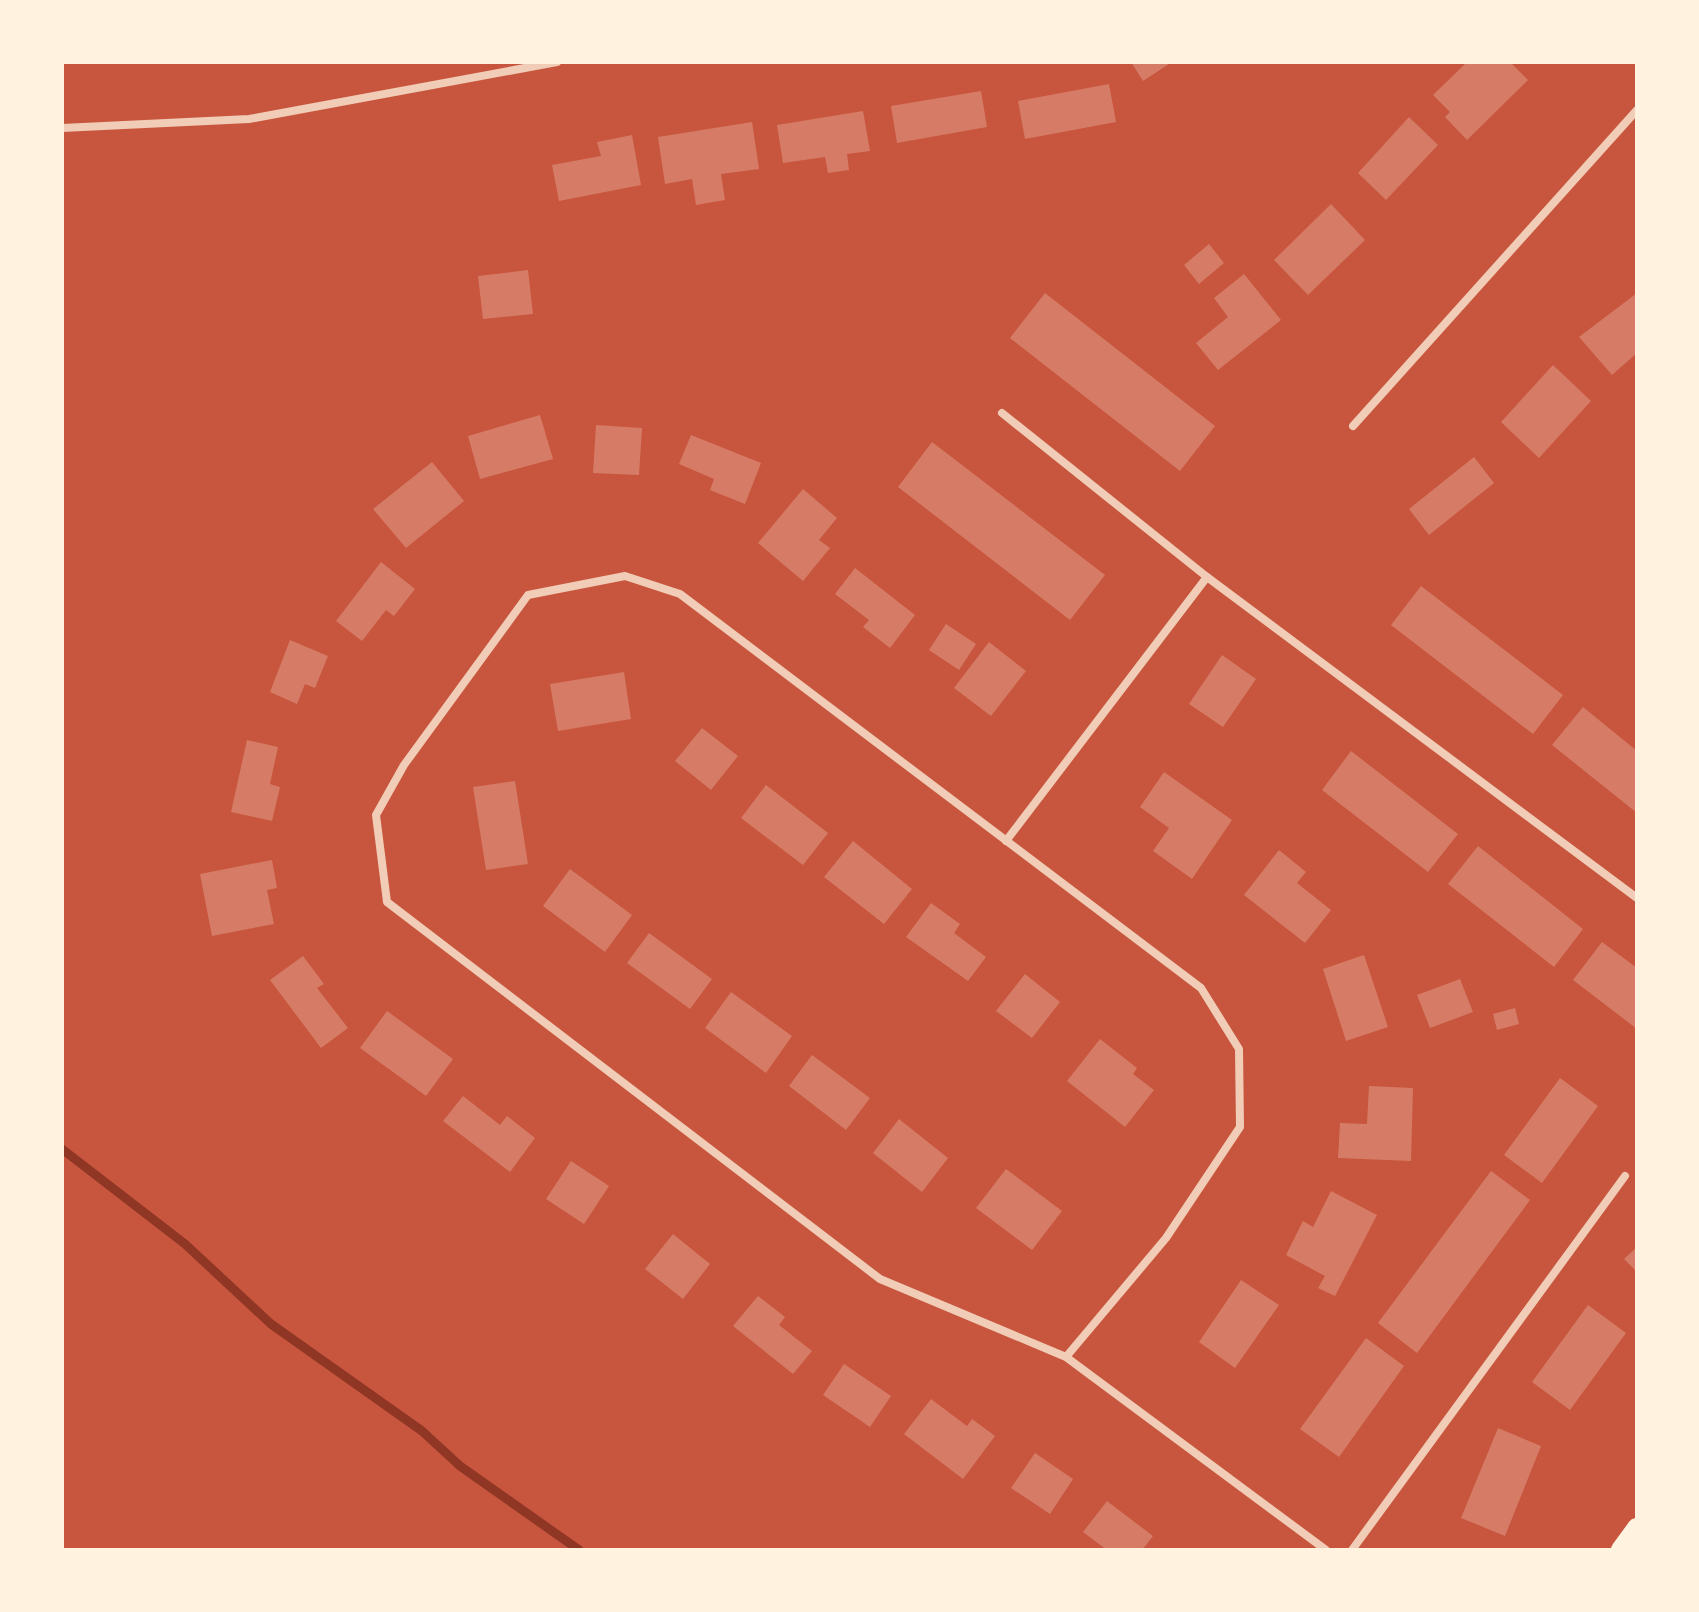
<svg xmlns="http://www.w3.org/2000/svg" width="1699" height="1612" font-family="'Work Sans',sans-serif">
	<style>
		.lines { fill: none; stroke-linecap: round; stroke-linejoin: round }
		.stream { stroke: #8f3625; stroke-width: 9 }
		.building { fill: #d67c66 }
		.minor { stroke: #f1ccb7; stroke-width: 8 }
		.primary { stroke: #fff3e0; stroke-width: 20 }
	</style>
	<rect width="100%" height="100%" fill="#c8553d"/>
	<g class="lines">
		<path class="stream" d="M 62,1149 L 185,1244 L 271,1324 L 422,1431 L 460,1466 L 579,1550"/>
	</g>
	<g class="building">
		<path d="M 1131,62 L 1172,62 L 1143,81 Z"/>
		<path d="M 1467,62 L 1510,62 L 1528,80 L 1467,140 L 1445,117 L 1450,112 L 1433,95 Z"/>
		<path d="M 1109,84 L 1116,122 L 1025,139 L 1018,101 Z"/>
		<path d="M 981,91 L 987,127 L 897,143 L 891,106 Z"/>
		<path d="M 863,111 L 870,151 L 847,154 L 849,170 L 828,173 L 825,157 L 783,163 L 777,125 Z"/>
		<path d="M 1409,117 L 1438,145 L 1386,200 L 1358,173 Z"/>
		<path d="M 752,122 L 759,169 L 721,174 L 725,200 L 696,205 L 692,179 L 665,184 L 658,137 Z"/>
		<path d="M 632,135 L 641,185 L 559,201 L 552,165 L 601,156 L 597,142 Z"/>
		<path d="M 1331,204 L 1365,240 L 1308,295 L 1274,260 Z"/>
		<path d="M 1209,244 L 1224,263 L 1199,284 L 1184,265 Z"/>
		<path d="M 528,270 L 533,314 L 483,319 L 478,276 Z"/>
		<path d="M 1244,274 L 1281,320 L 1218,370 L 1196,343 L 1228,317 L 1214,298 Z"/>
		<path d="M 1045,293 L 1215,426 L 1180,471 L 1010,338 Z"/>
		<path d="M 1637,293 L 1637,353 L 1612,375 L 1579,337 Z"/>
		<path d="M 1553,365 L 1591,401 L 1539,458 L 1501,422 Z"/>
		<path d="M 540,415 L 553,459 L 480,479 L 468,436 Z"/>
		<path d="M 596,425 L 642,428 L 639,475 L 593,473 Z"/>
		<path d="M 691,435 L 761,463 L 745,504 L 710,490 L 714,479 L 679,464 Z"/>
		<path d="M 932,442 L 1105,575 L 1070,620 L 898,487 Z"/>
		<path d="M 1474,457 L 1494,483 L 1429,535 L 1409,509 Z"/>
		<path d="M 432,462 L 464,501 L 406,548 L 373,509 Z"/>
		<path d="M 803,489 L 837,518 L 819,540 L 830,548 L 803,581 L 758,543 Z"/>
		<path d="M 381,562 L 415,589 L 394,616 L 386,610 L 362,641 L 336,621 Z"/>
		<path d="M 855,568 L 915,615 L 890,648 L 863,627 L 869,620 L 835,594 Z"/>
		<path d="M 1421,586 L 1563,695 L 1533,734 L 1391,625 Z"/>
		<path d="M 946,624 L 976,644 L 959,670 L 929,650 Z"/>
		<path d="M 290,640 L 328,656 L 315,688 L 305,684 L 297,704 L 270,692 Z"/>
		<path d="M 989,642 L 1026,671 L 991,716 L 954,688 Z"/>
		<path d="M 1222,655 L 1256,679 L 1223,727 L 1189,704 Z"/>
		<path d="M 624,672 L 631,719 L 558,731 L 550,684 Z"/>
		<path d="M 1583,707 L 1637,751 L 1637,813 L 1552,745 Z"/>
		<path d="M 702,728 L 738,756 L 711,790 L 675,761 Z"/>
		<path d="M 247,740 L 278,747 L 270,784 L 280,787 L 272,821 L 231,812 Z"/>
		<path d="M 1351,751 L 1458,834 L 1428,872 L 1322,790 Z"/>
		<path d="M 1164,772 L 1232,820 L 1192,879 L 1153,851 L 1169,828 L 1140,807 Z"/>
		<path d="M 515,781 L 528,864 L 486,870 L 473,787 Z"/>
		<path d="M 766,785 L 828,833 L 803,865 L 741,818 Z"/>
		<path d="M 853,841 L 912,889 L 884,924 L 824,877 Z"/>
		<path d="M 1478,846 L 1583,929 L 1554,967 L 1448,884 Z"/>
		<path d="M 1279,850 L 1306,872 L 1297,883 L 1331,910 L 1305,943 L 1244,895 Z"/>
		<path d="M 272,860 L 277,888 L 267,890 L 274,924 L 212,936 L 200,874 Z"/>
		<path d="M 570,869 L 632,915 L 605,952 L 543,906 Z"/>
		<path d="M 931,903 L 960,924 L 954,933 L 986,957 L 968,981 L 906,937 Z"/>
		<path d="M 649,933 L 712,979 L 690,1009 L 627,963 Z"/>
		<path d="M 1602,942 L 1637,968 L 1637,1029 L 1573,980 Z"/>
		<path d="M 1364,955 L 1388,1027 L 1346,1041 L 1323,969 Z"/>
		<path d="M 303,956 L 324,984 L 317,988 L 348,1028 L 321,1048 L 270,980 Z"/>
		<path d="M 1025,974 L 1060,1002 L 1032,1038 L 996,1011 Z"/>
		<path d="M 1460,979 L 1473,1012 L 1430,1028 L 1417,995 Z"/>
		<path d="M 731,992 L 792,1036 L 766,1073 L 705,1028 Z"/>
		<path d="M 1515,1008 L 1519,1024 L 1497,1030 L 1493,1014 Z"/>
		<path d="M 387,1011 L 453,1059 L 426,1096 L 360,1048 Z"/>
		<path d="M 1100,1039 L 1137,1068 L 1133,1074 L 1154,1090 L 1125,1127 L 1067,1081 Z"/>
		<path d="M 812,1055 L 870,1098 L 846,1130 L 789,1086 Z"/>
		<path d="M 1560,1078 L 1598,1106 L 1542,1183 L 1504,1155 Z"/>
		<path d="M 1369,1086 L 1413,1088 L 1411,1161 L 1338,1158 L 1340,1123 L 1367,1124 Z"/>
		<path d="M 463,1096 L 500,1125 L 507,1116 L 535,1138 L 510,1172 L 443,1121 Z"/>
		<path d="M 899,1119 L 948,1158 L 922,1192 L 873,1153 Z"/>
		<path d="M 571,1161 L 609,1186 L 584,1224 L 546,1199 Z"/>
		<path d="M 1006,1169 L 1062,1211 L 1032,1250 L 976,1208 Z"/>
		<path d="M 1491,1171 L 1530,1200 L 1417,1353 L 1378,1323 Z"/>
		<path d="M 1331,1191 L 1377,1215 L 1335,1296 L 1318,1288 L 1325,1276 L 1286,1255 L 1303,1221 L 1313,1227 Z"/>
		<path d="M 673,1234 L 710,1264 L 683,1299 L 645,1269 Z"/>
		<path d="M 1637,1247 L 1637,1272 L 1624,1259 Z"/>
		<path d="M 1241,1280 L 1279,1305 L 1235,1368 L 1199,1342 Z"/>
		<path d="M 758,1296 L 785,1317 L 779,1325 L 812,1351 L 793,1374 L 733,1326 Z"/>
		<path d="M 1588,1305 L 1626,1333 L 1570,1410 L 1532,1382 Z"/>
		<path d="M 1366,1338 L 1404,1366 L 1339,1457 L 1300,1429 Z"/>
		<path d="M 844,1364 L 891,1396 L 870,1427 L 823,1395 Z"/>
		<path d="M 931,1399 L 967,1426 L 972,1419 L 995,1436 L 963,1479 L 904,1434 Z"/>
		<path d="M 1498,1428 L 1541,1446 L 1505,1536 L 1461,1518 Z"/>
		<path d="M 1035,1453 L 1073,1479 L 1050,1514 L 1011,1488 Z"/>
		<path d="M 1107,1501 L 1153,1536 L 1142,1550 L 1107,1550 L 1083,1532 Z"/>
	</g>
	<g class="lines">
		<g class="minor">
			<path d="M 62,128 L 249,119 L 557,62"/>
			<path d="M 1002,413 L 1207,577 L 1637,898"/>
			<path d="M 1353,426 L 1637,110"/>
			<path d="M 1006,841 L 1207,577"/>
			<path d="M 1066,1357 L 1166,1238 L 1240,1127 L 1239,1049 L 1201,988 L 680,594 L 625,576 L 528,595 L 404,765 L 376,815 L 387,902 L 880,1279 L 1066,1357 L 1326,1550"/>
			<path d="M 1352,1550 L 1625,1176"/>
		</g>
		<path class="primary" d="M 1621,1550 L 1637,1528"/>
	</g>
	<rect width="1699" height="1612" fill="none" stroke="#fff3e0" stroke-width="128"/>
</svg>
